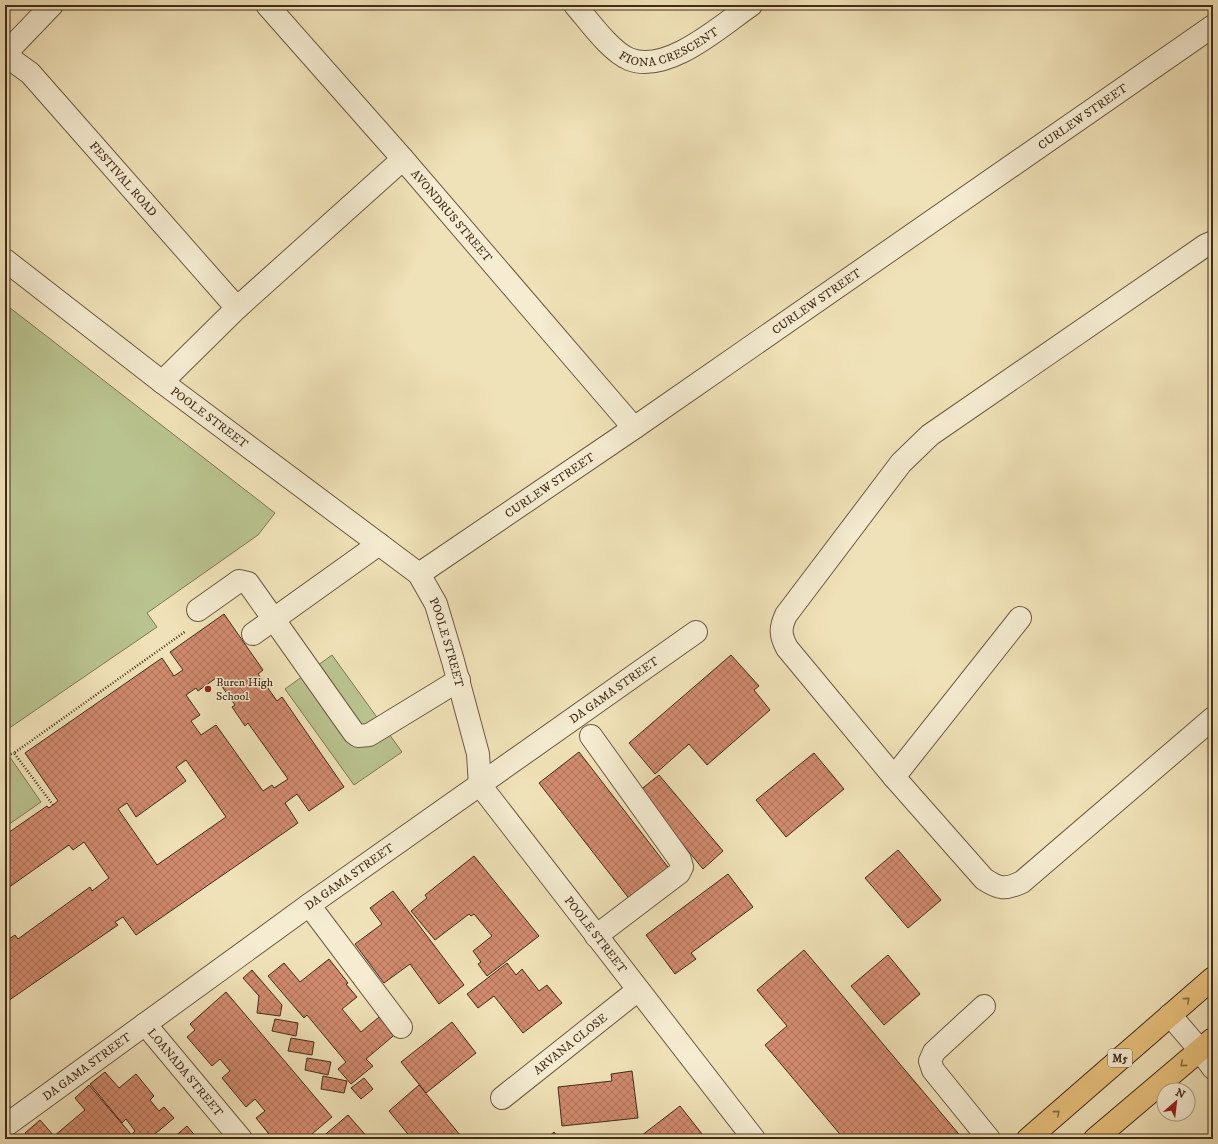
<svg xmlns="http://www.w3.org/2000/svg" width="1218" height="1144" font-family="'IM FELL DW Pica',serif">
	<style>
		.green { fill: #b9c38f; stroke: #7d7854 }
		.building { fill: url(#building-cross-hatch); stroke: #412c18; fill-rule: evenodd }
		.lines { fill: none; stroke-linecap: round; stroke-linejoin: round }
		.minor-casing { stroke: #6d5a40; stroke-width: 24 }
		.major-casing { stroke: #412c18; stroke-width: 24 }
		.path { stroke: #412c18; stroke-width: 2.5; stroke-dasharray: 1 2; stroke-linecap: butt }
		.minor { stroke: #f5ecd1; stroke-width: 22 }
		.major { stroke: #e8c17c; stroke-width: 22 }
		.oneway { stroke: #8c6f45 }
		.poi-dot { fill: #8f2418; stroke: #f5ecd1; stroke-width: 1.5 }
		.labels { text-anchor: middle; stroke-width: 3; stroke-linejoin: round; paint-order: stroke }
		.shield { fill: #f5ecd1; stroke: #776650; stroke-width: 1 }
		.shield-label { font-size: 11px; font-weight: bold; fill: #412c18 }
		.street-label { font-size: 12px; fill: #412c18; stroke: #f5ecd1 }
		.poi-label { font-size: 12px; fill: #412c18; stroke: #f5ecd1; text-anchor: start }
	</style>
	<defs>
		<pattern id="building-cross-hatch" width="8" height="8" patternUnits="userSpaceOnUse"><rect width="8" height="8" fill="#d28b6f"/><path d="M0 0l8 8M0 8l8-8" fill="none" stroke="#ac725a"/></pattern>
	</defs>
	<rect width="100%" height="100%" fill="#f0e2b8"/>
	<filter id="stains"><feTurbulence type="fractalNoise" baseFrequency=".005" numOctaves="4"/><feColorMatrix values="0 0 0 0 .2 0 0 0 0 .09 0 0 0 0 .02 0 0 0 .5 -.17"/></filter>
	<radialGradient id="worn" r=".72"><stop offset=".6" stop-color="#630" stop-opacity="0"/><stop offset="1" stop-color="#630" stop-opacity=".3"/></radialGradient>
	<g class="green">
		<path d="M 5,304 L 275,513 L 258,535 L 147,613 L 157,627 L 5,731 Z"/>
		<path d="M 332,655 L 402,752 L 354,785 L 285,689 Z"/>
		<path d="M 5,750 L 41,802 L 5,827 Z"/>
	</g>
	<g class="building">
		<path d="M 224,614 L 263,670 L 258,674 L 277,701 L 282,697 L 344,787 L 309,811 L 297,794 L 285,803 L 298,823 L 136,935 L 123,917 L 115,922 L 118,925 L 5,1003 L 5,947 L 9,945 L 6,941 L 15,935 L 18,939 L 90,887 L 92,891 L 109,878 L 84,842 L 73,850 L 69,845 L 5,890 L 5,835 L 47,806 L 49,808 L 58,801 L 25,753 L 162,658 L 174,676 L 183,670 L 170,652 ZM 216,678 L 235,705 L 232,707 L 245,726 L 248,723 L 288,779 L 274,788 L 272,785 L 263,791 L 216,725 L 201,735 L 191,721 L 200,715 L 186,695 L 196,688 L 198,691 ZM 186,760 L 226,817 L 157,865 L 118,809 L 127,803 L 136,817 L 186,781 L 176,767 Z"/>
		<path d="M 731,655 L 759,686 L 754,690 L 770,710 L 707,765 L 689,744 L 655,774 L 629,743 Z"/>
		<path d="M 579,752 L 671,871 L 631,901 L 539,783 Z"/>
		<path d="M 814,753 L 844,789 L 786,837 L 756,800 Z"/>
		<path d="M 659,775 L 723,851 L 703,869 L 639,791 Z"/>
		<path d="M 898,850 L 941,900 L 908,928 L 865,878 Z"/>
		<path d="M 474,856 L 539,936 L 487,976 L 478,964 L 481,962 L 473,951 L 492,936 L 474,914 L 471,916 L 469,914 L 435,940 L 411,911 L 427,898 L 425,895 Z"/>
		<path d="M 728,874 L 753,907 L 691,953 L 696,959 L 675,974 L 646,935 Z"/>
		<path d="M 393,891 L 464,985 L 439,1004 L 410,964 L 384,983 L 355,944 L 382,924 L 370,908 Z"/>
		<path d="M 804,950 L 963,1139 L 844,1139 L 765,1045 L 787,1026 L 757,990 Z"/>
		<path d="M 888,955 L 920,994 L 884,1025 L 851,986 Z"/>
		<path d="M 329,959 L 348,983 L 346,984 L 357,997 L 342,1009 L 361,1032 L 384,1013 L 399,1031 L 366,1059 L 373,1066 L 351,1084 L 338,1069 L 346,1062 L 307,1015 L 304,1018 L 268,976 L 284,963 L 300,982 Z"/>
		<path d="M 507,963 L 516,975 L 522,969 L 539,991 L 547,985 L 562,1003 L 523,1033 L 494,996 L 478,1008 L 467,994 Z"/>
		<path d="M 252,970 L 282,1005 L 280,1016 L 257,1013 L 259,996 L 243,978 Z"/>
		<path d="M 226,992 L 332,1117 L 306,1139 L 273,1139 L 256,1118 L 265,1111 L 255,1099 L 246,1107 L 222,1078 L 230,1071 L 220,1059 L 212,1066 L 187,1037 L 195,1030 L 190,1024 Z"/>
		<path d="M 275,1019 L 298,1023 L 296,1036 L 272,1031 Z"/>
		<path d="M 452,1022 L 476,1053 L 426,1093 L 401,1062 Z"/>
		<path d="M 291,1038 L 314,1042 L 312,1055 L 288,1051 Z"/>
		<path d="M 307,1058 L 331,1062 L 328,1075 L 305,1070 Z"/>
		<path d="M 632,1071 L 638,1118 L 562,1126 L 558,1087 L 612,1081 L 611,1074 Z"/>
		<path d="M 105,1072 L 119,1088 L 136,1074 L 154,1096 L 150,1100 L 159,1111 L 164,1107 L 174,1118 L 149,1139 L 136,1139 L 132,1134 L 135,1131 L 126,1119 L 122,1123 L 90,1084 Z"/>
		<path d="M 323,1076 L 347,1081 L 344,1093 L 321,1089 Z"/>
		<path d="M 364,1078 L 373,1089 L 361,1099 L 351,1088 Z"/>
		<path d="M 89,1085 L 135,1139 L 30,1139 L 25,1133 L 40,1120 L 54,1136 L 85,1110 L 75,1098 Z"/>
		<path d="M 419,1085 L 460,1135 L 455,1139 L 412,1139 L 389,1111 Z"/>
		<path d="M 680,1106 L 706,1139 L 637,1139 Z"/>
		<path d="M 348,1115 L 369,1139 L 320,1139 Z"/>
		<path d="M 187,1126 L 198,1139 L 172,1139 Z"/>
		<path d="M 554,1132 L 560,1139 L 546,1139 Z"/>
		<path d="M 24,1134 L 29,1139 L 18,1139 Z"/>
	</g>
	<g class="lines">
		<g class="minor-casing">
			<g id="minor">
				<path id="s1" d="M 267,5 L 403,159 L 634,428"/>
				<path id="s2" d="M 575,5 C 589,21 610,51 629,59 C 667,75 722,25 751,5"/>
				<path d="M 5,54 L 52,5"/>
				<path id="s3" d="M 5,55 L 30,73 L 237,308"/>
				<path d="M 1213,242 L 1206,245 L 930,435 L 901,463 L 786,615 C 780,628 780,635 787,648 L 894,777 L 984,879 C 999,889 1005,890 1022,882 L 1213,718"/>
				<path id="s4" d="M 5,260 L 162,382 L 419,574 L 436,604 L 453,661 L 478,754 L 480,785 L 754,1139"/>
				<path d="M 162,382 L 237,308 L 403,159"/>
				<path id="s5" d="M 419,574 L 634,428 L 1213,26"/>
				<path d="M 198,610 L 239,581 L 248,583 L 354,733 L 358,736 L 369,735 L 459,680"/>
				<path d="M 253,634 L 379,544"/>
				<path d="M 591,736 L 680,860 L 682,867 L 679,873 L 596,936"/>
				<path d="M 894,777 L 1020,618"/>
				<path d="M 309,905 L 401,1027"/>
				<path d="M 984,1006 L 934,1052 L 930,1061 L 933,1070 L 989,1139"/>
				<path d="M 1170,1015 L 1200,1050 L 1213,1068"/>
				<path id="s6" d="M 145,1024 L 241,1139"/>
				<path id="s7" d="M 502,1098 L 638,990"/>
				<path id="s8" d="M 5,1126 L 309,905 L 696,632"/>
			</g>
		</g>
		<g class="major-casing">
			<g id="major">
				<path d="M 1028,1139 L 1213,978"/>
				<path d="M 1095,1139 L 1213,1039"/>
			</g>
		</g>
		<g class="path">
			<path d="M 5,756 L 14,753"/>
			<path d="M 53,805 L 14,753 L 186,631"/>
		</g>
		<use href="#minor" class="minor"/>
		<use href="#major" class="major"/>
	</g>
	<defs><path id="oneway-chevron" d="M-2-3.5L2.5 0L-2 3.5" fill="none" stroke-width="1.6" stroke-linecap="round" stroke-linejoin="round"/></defs>
	<g class="oneway">
		<use href="#oneway-chevron" transform="translate(1187 1000) rotate(-40)"/>
		<use href="#oneway-chevron" transform="translate(1183 1064) rotate(140)"/>
		<use href="#oneway-chevron" transform="translate(1057 1113) rotate(-41)"/>
	</g>
	<circle class="poi-dot" cx="208" cy="689" r="4"/>
	<g class="labels">
		<rect class="shield" x="1108" y="1049" width="24" height="18" rx="3"/>
		<g class="shield-label">
			<text x="1120" y="1062">M5</text>
		</g>
		<g class="street-label">
			<text dy="4" stroke="none"><textPath href="#s2" startOffset="120">FIONA CRESCENT</textPath></text>
			<text dy="4" stroke="none"><textPath href="#s5" startOffset="806">CURLEW STREET</textPath></text>
			<text dy="4" stroke="none"><textPath href="#s3" startOffset="172">FESTIVAL ROAD</textPath></text>
			<text dy="4" stroke="none"><textPath href="#s1" startOffset="280">AVONDRUS STREET</textPath></text>
			<text dy="4" stroke="none"><textPath href="#s5" startOffset="482">CURLEW STREET</textPath></text>
			<text dy="4" stroke="none"><textPath href="#s4" startOffset="258">POOLE STREET</textPath></text>
			<text dy="4" stroke="none"><textPath href="#s5" startOffset="158">CURLEW STREET</textPath></text>
			<text dy="4" stroke="none"><textPath href="#s4" startOffset="594">POOLE STREET</textPath></text>
			<text dy="4" stroke="none"><textPath href="#s8" startOffset="749">DA GAMA STREET</textPath></text>
			<text dy="4" stroke="none"><textPath href="#s8" startOffset="425">DA GAMA STREET</textPath></text>
			<text dy="4" stroke="none"><textPath href="#s4" startOffset="930">POOLE STREET</textPath></text>
			<text dy="4" stroke="none"><textPath href="#s7" startOffset="87">ARVANA CLOSE</textPath></text>
			<text dy="4" stroke="none"><textPath href="#s8" startOffset="101">DA GAMA STREET</textPath></text>
			<text dy="4" stroke="none"><textPath href="#s6" startOffset="63">LOANADA STREET</textPath></text>
		</g>
		<g class="poi-label">
			<text x="216" y="686">Buren High<tspan x="216" dy="14">School</tspan></text>
		</g>
	</g>
	<rect width="1218" height="1144" fill="none" stroke="#f0e2b8" stroke-width="20"/>
	<rect x="6" y="6" width="1206" height="1132" fill="none" stroke="#412c18" stroke-width="2"/>
	<rect x="10" y="10" width="1198" height="1124" fill="none" stroke="#412c18"/>
	<g transform="translate(1176 1102) rotate(28)"><circle r="19" fill="#f5ecd1" stroke="#ad9f87"/>
	<path d="M0-3L7 15L0 10L-7 15Z" fill="#8f2418"/>
	<text y="-6" font-size="11" font-weight="bold" text-anchor="middle" fill="#412c18">N</text>
	</g>
	<rect width="100%" height="100%" filter="url(#stains)"/>
	<rect width="100%" height="100%" fill="url(#worn)"/>
</svg>
